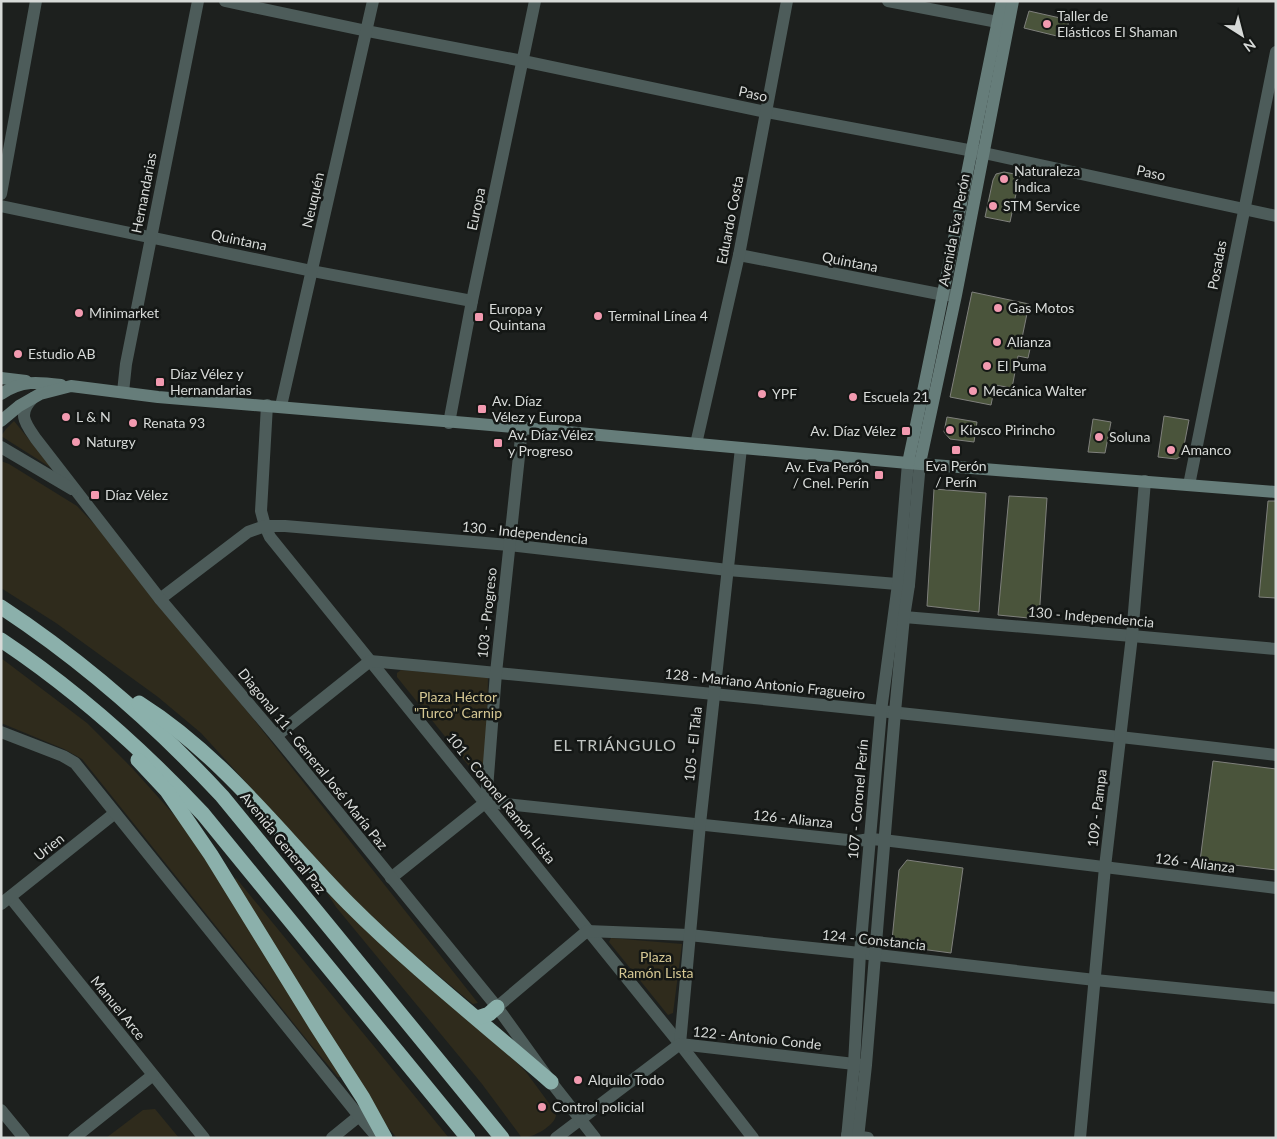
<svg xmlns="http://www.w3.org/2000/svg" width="1277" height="1139" font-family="Lato,sans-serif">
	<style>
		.green { fill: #2f2b1c }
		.building { fill: #4a543b; stroke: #7f807c }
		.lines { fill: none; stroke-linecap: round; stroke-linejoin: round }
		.minor { stroke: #4d5c5a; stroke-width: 12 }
		.tertiary { stroke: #4d5c5a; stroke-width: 12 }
		.secondary { stroke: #667d7a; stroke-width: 12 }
		.motorway { stroke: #8bb0ab; stroke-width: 15 }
		.poi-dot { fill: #f29ab0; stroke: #141715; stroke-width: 2 }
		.labels { text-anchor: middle; stroke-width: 5; stroke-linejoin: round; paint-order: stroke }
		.poi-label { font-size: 14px; fill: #d7dad8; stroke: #141715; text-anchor: start }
		.street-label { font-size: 14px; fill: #d7dad8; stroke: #141715 }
		.park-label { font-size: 14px; fill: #d5c793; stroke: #141715 }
		.quarter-label { font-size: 16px; letter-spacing: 1px; fill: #c0c4c1; stroke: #141715 }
	</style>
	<rect width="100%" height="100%" fill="#1d201e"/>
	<g class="green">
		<path d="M 14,421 L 53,469 L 1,436 L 6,429 Z"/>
		<path d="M 1,461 L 9,464 L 77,506 L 99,529 L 251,716 L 478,1003 L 473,1004 L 468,1000 L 402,945 L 349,895 L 201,733 L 158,697 L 56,623 L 1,588 Z"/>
		<path d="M 1,658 L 87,723 L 132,768 L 177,818 L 206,860 L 341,1077 L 338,1077 L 311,1045 L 82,759 L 64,749 L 1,723 Z"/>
		<path d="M 401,670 L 488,677 L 486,773 L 483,778 L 477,776 L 397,677 L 397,673 Z"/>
		<path d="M 236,878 L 449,1138 L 397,1138 L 383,1122 L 234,880 Z"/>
		<path d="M 327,893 L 502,1048 L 526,1072 L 554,1110 L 556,1115 C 555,1126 532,1138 522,1138 L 482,1084 L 336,907 Z"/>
		<path d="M 611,938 L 682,944 L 673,1013 L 668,1015 L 609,942 Z"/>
		<path d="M 155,1109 L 179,1138 L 106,1138 L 143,1110 Z"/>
	</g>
	<g class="building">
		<path d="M 1029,11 L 1069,20 L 1065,38 L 1024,28 Z"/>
		<path d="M 1004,172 L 1020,175 L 1010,222 L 985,217 L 993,180 L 996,174 Z"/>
		<path d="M 972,292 L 1029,304 L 1022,338 L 1032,340 L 1028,358 L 1018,356 L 1012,388 L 995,385 L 991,405 L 950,397 Z"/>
		<path d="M 1164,416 L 1189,420 L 1182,456 L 1176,459 L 1158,457 Z"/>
		<path d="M 947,417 L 977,422 L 974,442 L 950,439 L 944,432 Z"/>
		<path d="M 1093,419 L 1111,422 L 1105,453 L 1088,452 Z"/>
		<path d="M 934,489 L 986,493 L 979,612 L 927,606 Z"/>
		<path d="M 1009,496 L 1047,498 L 1039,619 L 998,615 Z"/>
		<path d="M 1268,501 L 1276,501 L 1276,598 L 1259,597 Z"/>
		<path d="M 1213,761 L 1276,769 L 1276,870 L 1200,861 Z"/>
		<path d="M 907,860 L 963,868 L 951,953 L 898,946 L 892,940 L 899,870 Z"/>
	</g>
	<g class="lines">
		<g class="minor">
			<path d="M 225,1 L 367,31 L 523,61 L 766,112 L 984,153 L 1276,216"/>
			<path d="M 888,1 L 1008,24"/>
			<path d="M 1,194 L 36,1"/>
			<path d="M 1,206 L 312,271 L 472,301"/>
			<path d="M 739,255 L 944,295 L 954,295"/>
			<path d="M 123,392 L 126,364 L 198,1"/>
			<path d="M 267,405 L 261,511 L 265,526 L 270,537 L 680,1044 L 753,1138"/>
			<path d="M 281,406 L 373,1"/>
			<path d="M 449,423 L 472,301 L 535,1"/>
			<path d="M 696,444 L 739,255 L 787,1"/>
			<path d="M 1189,485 L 1276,52"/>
			<path d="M 160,599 L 248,532 L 265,526 L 285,526 L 509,545 L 728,570 L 909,585"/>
			<path d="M 904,617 L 1132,636 L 1276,649"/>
			<path d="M 276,736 L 370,661 C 672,689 974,719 1276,755"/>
			<path d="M 486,802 L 496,673 L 522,428"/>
			<path d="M 391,878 L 486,802 L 857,841 L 870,839 L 883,840 L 1276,888"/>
			<path d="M 10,897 L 204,1138"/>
			<path d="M 1,904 L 115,813"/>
			<path d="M 497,1007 L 587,931 L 689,935 L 860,953 L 1095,980 L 1276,998"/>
			<path d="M 680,1044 L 700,824 L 741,448"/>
			<path d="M 1,1110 L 24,1138"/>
			<path d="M 847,1135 L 868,1138"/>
			<path d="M 74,1138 L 153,1075"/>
			<path d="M 332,1138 L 359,1116"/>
			<path d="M 556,1138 L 680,1044 L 863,1065"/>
			<path d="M 1080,1138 L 1105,867 L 1132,636 L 1145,481"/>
		</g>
		<g class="tertiary">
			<path d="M 33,398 C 17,414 25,423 36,439 L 160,599 L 276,736 L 497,1007 L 551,1082 L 595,1138"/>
			<path d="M 1,447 L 72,489"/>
			<path d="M 1,732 L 63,756 L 75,763 L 359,1116 L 378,1138"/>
			<path d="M 847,1138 L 854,1064 L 860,953 L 881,711 L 898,584 L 908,463"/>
			<path d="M 858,1138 L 866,1065 L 895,712 L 904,617 L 909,585 L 920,463"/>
		</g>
		<g class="secondary">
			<path d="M 1,378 L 26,381"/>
			<path d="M 1,394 C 22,380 38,382 61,385"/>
			<path d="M 1,421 L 19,406 L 40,394 L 71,386 L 158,397 L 479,424 L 908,463 L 1276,492"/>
			<path d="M 908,463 C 941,309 970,155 1002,1"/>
			<path d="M 920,463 L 956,295 L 1013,1"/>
		</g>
		<g class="motorway">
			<path d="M 1,607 C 83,661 156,725 222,796 L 502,1138"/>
			<path d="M 1,640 C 76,690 142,749 203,814 L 468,1138"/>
			<path d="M 139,703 C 223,756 280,834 349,904 C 412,967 483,1023 551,1082"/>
			<path d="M 138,760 L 167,791 L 211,855 L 316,1025 L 363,1098 L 385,1138"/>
			<path d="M 477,1018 L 489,1014 L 497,1007"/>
		</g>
	</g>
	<g class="poi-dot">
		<circle cx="1047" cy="24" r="5"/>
		<circle cx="1004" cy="179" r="5"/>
		<circle cx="993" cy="206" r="5"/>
		<circle cx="998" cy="308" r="5"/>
		<circle cx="79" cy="313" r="5"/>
		<circle cx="598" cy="316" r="5"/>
		<rect x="474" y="312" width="10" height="10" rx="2.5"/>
		<circle cx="997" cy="342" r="5"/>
		<circle cx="18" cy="354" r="5"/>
		<circle cx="987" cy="366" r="5"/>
		<rect x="155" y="377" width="10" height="10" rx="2.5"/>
		<circle cx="973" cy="391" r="5"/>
		<circle cx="762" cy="394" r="5"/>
		<circle cx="853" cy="397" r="5"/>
		<rect x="477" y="404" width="10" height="10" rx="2.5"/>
		<circle cx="66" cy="417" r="5"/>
		<circle cx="133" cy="423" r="5"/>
		<circle cx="950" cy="430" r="5"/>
		<rect x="901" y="426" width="10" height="10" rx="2.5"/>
		<circle cx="1099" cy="437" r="5"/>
		<circle cx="76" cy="442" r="5"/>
		<rect x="493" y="438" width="10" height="10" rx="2.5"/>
		<rect x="951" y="445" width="10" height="10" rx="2.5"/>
		<circle cx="1171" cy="450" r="5"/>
		<rect x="874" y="470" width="10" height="10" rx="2.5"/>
		<rect x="90" y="490" width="10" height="10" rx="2.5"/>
		<circle cx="578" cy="1080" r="5"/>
		<circle cx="542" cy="1107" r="5"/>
	</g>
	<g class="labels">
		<g class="poi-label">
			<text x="1057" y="21">Taller de<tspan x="1057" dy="16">Elásticos El Shaman</tspan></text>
			<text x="1014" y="176">Naturaleza<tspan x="1014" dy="16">Índica</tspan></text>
			<text x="1003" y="211">STM Service</text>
			<text x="1008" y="313">Gas Motos</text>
			<text x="489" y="314">Europa y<tspan x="489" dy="16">Quintana</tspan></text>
			<text x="89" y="318">Minimarket</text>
			<text x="608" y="321">Terminal Línea 4</text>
			<text x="1007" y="347">Alianza</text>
			<text x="28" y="359">Estudio AB</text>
			<text x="997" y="371">El Puma</text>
			<text x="170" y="379">Díaz Vélez y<tspan x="170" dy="16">Hernandarias</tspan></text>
			<text x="983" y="396">Mecánica Walter</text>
			<text x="772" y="399">YPF</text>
			<text x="863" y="402">Escuela 21</text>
			<text x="492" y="406">Av. Díaz<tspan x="492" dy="16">Vélez y Europa</tspan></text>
			<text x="76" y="422">L &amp; N</text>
			<text x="143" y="428">Renata 93</text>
			<text x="960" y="435">Kiosco Pirincho</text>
			<text x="896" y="436" text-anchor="end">Av. Díaz Vélez</text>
			<text x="508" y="440">Av. Díaz Vélez<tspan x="508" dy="16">y Progreso</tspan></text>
			<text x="1109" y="442">Soluna</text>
			<text x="86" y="447">Naturgy</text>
			<text x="1181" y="455">Amanco</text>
			<text x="956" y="471" text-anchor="middle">Eva Perón<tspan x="956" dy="16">/ Perín</tspan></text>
			<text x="869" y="472" text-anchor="end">Av. Eva Perón<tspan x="869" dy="16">/ Cnel. Perín</tspan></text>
			<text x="105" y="500">Díaz Vélez</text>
			<text x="588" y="1085">Alquilo Todo</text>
			<text x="552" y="1112">Control policial</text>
		</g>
		<g class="street-label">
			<text transform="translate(753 94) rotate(12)" y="5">Paso</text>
			<text transform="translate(1151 173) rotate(12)" y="5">Paso</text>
			<text transform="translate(144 193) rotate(-79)" y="5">Hernandarias</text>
			<text transform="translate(313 200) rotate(-77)" y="5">Neuquén</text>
			<text transform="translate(476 209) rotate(-78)" y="5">Europa</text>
			<text transform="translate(730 220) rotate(-79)" y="5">Eduardo Costa</text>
			<text transform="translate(954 230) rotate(-79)" y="5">Avenida Eva Perón</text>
			<text transform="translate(239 240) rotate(12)" y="5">Quintana</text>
			<text transform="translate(850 262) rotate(11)" y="5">Quintana</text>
			<text transform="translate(1217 265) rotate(-79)" y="5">Posadas</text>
			<text transform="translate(525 533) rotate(6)" y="5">130 - Independencia</text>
			<text transform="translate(487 613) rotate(-84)" y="5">103 - Progreso</text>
			<text transform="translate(1091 617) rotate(5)" y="5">130 - Independencia</text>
			<text transform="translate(765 684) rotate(6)" y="5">128 - Mariano Antonio Fragueiro</text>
			<text transform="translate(693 744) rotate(-84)" y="5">105 - El Tala</text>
			<text transform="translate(313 759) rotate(51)" y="5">Diagonal 11 - General José María Paz</text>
			<text transform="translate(501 798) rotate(51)" y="5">101 - Coronel Ramón Lista</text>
			<text transform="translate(858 799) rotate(-85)" y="5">107 - Coronel Perín</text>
			<text transform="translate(1097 808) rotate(-83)" y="5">109 - Pampa</text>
			<text transform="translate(793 819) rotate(6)" y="5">126 - Alianza</text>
			<text transform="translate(283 843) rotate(51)" y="5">Avenida General Paz</text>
			<text transform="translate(49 847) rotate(-39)" y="5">Urien</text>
			<text transform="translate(1195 863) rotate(7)" y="5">126 - Alianza</text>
			<text transform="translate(874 940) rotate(6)" y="5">124 - Constancia</text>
			<text transform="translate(118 1008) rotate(51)" y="5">Manuel Arce</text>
			<text transform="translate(757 1038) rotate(6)" y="5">122 - Antonio Conde</text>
		</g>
		<g class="park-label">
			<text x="458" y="702">Plaza Héctor<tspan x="458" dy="16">"Turco" Carnip</tspan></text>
			<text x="656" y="962">Plaza<tspan x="656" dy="16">Ramón Lista</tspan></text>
		</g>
		<g class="quarter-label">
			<text x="615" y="751">EL TRIÁNGULO</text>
		</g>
	</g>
	<rect width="1277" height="1139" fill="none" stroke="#d7dad8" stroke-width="5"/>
	<g transform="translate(1242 35) rotate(144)" stroke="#141715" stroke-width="4" paint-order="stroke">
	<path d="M0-4L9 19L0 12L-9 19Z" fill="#d7dad8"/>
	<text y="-8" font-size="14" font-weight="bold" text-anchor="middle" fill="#d7dad8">N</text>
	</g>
</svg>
